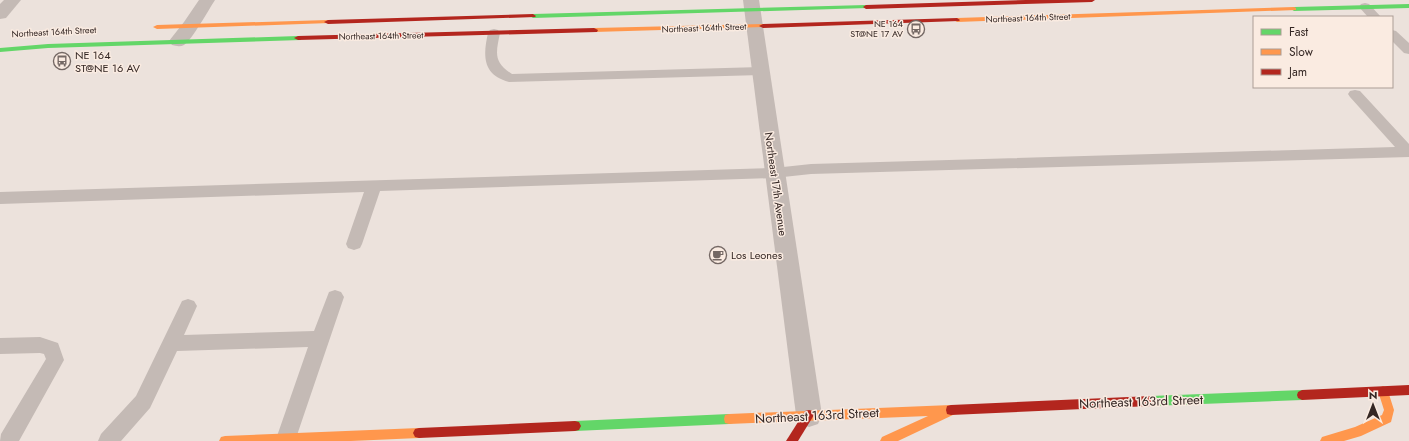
<svg xmlns="http://www.w3.org/2000/svg" width="1409" height="441" font-family="Jost,sans-serif">
	<style>
		.lines { fill: none; stroke-linecap: round; stroke-linejoin: round }
		.lane { fill: #c4bab5; fill-rule: evenodd }
		.street { fill: #c4bab5; fill-rule: evenodd }
		.fast { fill: #63d668; fill-rule: evenodd }
		.slow { fill: #ff974d; fill-rule: evenodd }
		.jam { fill: #b3261e; fill-rule: evenodd }
		.labels { text-anchor: middle; stroke-width: 3; stroke-linejoin: round; paint-order: stroke }
		.far-street-label { font-size: 9px; fill: #342724; stroke: #faebe1 }
		.far-poi-label { font-size: 9px; fill: #342724; stroke: #faebe1; text-anchor: end }
		.poi-label { font-size: 11px; fill: #342724; stroke: #faebe1; text-anchor: start }
		.street-label { font-size: 11px; fill: #342724; stroke: #faebe1 }
		.near-street-label { font-size: 13px; fill: #342724; stroke: #faebe1 }
	</style>
	<rect width="100%" height="100%" fill="#ece2dc"/>
	<g class="lines">
		<g class="lane">
			<path d="M 1365,3 L 1369,4 L 1381,17 L 1368,17 L 1359,7 L 1361,4 Z"/>
			<path d="M 494,29 L 498,30 L 500,33 C 496,53 493,62 512,74 L 761,67 L 766,68 L 768,71 L 766,74 L 761,75 L 509,82 C 482,75 483,55 488,33 L 490,30 Z"/>
			<path d="M 1392,30 L 1396,31 L 1409,43 L 1409,54 L 1404,53 L 1392,41 Z"/>
			<path d="M 1355,90 L 1360,91 L 1409,144 L 1409,157 L 811,174 L 774,178 L 380,191 L 362,244 L 360,248 L 354,250 L 348,248 L 346,244 L 364,192 L 0,204 L 0,192 L 774,168 L 811,164 L 1395,147 L 1350,97 L 1348,94 L 1350,91 Z"/>
			<path d="M 335,290 L 341,292 L 344,297 L 295,441 L 277,441 L 276,439 L 308,347 L 177,351 L 150,408 L 121,441 L 98,441 L 101,434 L 136,396 L 182,301 L 188,299 L 194,301 L 197,306 L 184,335 L 314,331 L 329,292 Z"/>
			<path d="M 40,337 L 58,343 L 64,360 L 19,441 L 0,441 L 1,434 L 46,359 L 44,354 L 40,353 L 0,354 L 0,338 Z"/>
		</g>
		<g class="street">
			<path d="M 4,0 L 21,0 L 6,18 L 0,19 L 0,4 Z"/>
			<path d="M 199,0 L 215,0 C 209,9 192,40 184,45 C 180,47 176,46 172,45 L 169,41 L 184,22 Z"/>
			<path d="M 743,0 L 759,0 L 822,415 L 818,424 L 809,427 L 800,424 L 796,415 Z"/>
		</g>
		<g class="fast">
			<path d="M 1409,4 L 1409,8 L 1294,11 L 1291,9 L 1294,7 Z"/>
			<path d="M 866,5 L 869,7 L 868,8 L 533,18 L 530,16 L 533,14 Z"/>
			<path d="M 298,36 L 301,36 L 301,40 L 48,48 L 0,52 L 0,48 L 48,44 Z"/>
			<path d="M 1302,390 L 1306,392 L 1307,395 L 1306,398 L 1302,400 L 1151,406 L 1147,404 L 1146,401 L 1147,398 L 1151,396 Z"/>
			<path d="M 729,414 L 733,415 L 734,419 L 733,423 L 729,424 L 575,431 L 571,430 L 569,426 L 571,422 L 575,421 Z"/>
		</g>
		<g class="slow">
			<path d="M 1294,7 L 1296,8 L 1296,10 L 957,22 L 954,20 L 957,18 Z"/>
			<path d="M 328,20 L 332,22 L 330,23 L 157,29 L 153,27 L 157,25 Z"/>
			<path d="M 763,24 L 767,26 L 765,27 L 594,32 L 590,30 L 594,28 Z"/>
			<path d="M 1383,386 L 1387,388 L 1394,410 L 1391,422 L 1361,436 L 1344,441 L 1320,441 L 1322,437 L 1355,427 L 1382,415 L 1384,410 L 1378,391 L 1379,388 Z"/>
			<path d="M 951,405 L 955,406 L 956,410 L 955,414 L 898,441 L 880,441 L 882,437 L 928,416 L 729,424 L 725,423 L 724,419 L 725,415 L 729,414 Z"/>
			<path d="M 419,428 L 423,429 L 425,433 L 423,437 L 419,438 L 351,441 L 219,441 L 221,437 L 225,436 Z"/>
		</g>
		<g class="jam">
			<path d="M 1026,0 L 1095,0 L 1092,2 L 866,9 L 863,7 L 866,5 Z"/>
			<path d="M 533,14 L 536,16 L 535,17 L 328,24 L 324,22 L 328,20 Z"/>
			<path d="M 957,18 L 960,20 L 959,21 L 763,28 L 759,26 L 763,24 Z"/>
			<path d="M 594,28 L 598,30 L 597,32 L 298,40 L 294,38 L 298,36 Z"/>
			<path d="M 1409,385 L 1409,395 L 1302,400 L 1298,398 L 1297,395 L 1298,392 L 1302,390 Z"/>
			<path d="M 1151,396 L 1155,398 L 1156,401 L 1155,404 L 1151,406 L 951,415 L 947,414 L 946,410 L 947,406 L 951,405 Z"/>
			<path d="M 809,410 L 813,411 L 814,415 L 798,441 L 786,441 L 805,411 Z"/>
			<path d="M 575,421 L 579,422 L 581,426 L 579,430 L 575,431 L 419,438 L 415,437 L 413,433 L 415,429 L 419,428 Z"/>
		</g>
	</g>
	<defs>
		<g id="bus-ring" transform="scale(0.9)"><circle r="9.5" fill="#faebe1" stroke="#746864" stroke-width="1.5"/><path d="M-5-6H5V4H4V6H2V4H-2V6H-4V4H-5ZM-3.5-4V0h7V-4ZM-3.5 1.2v1.5H-2V1.2ZM2 1.2v1.5H3.5V1.2Z" fill="#746864"/></g>
		<g id="cafe-ring" transform="scale(0.9)"><circle r="9.5" fill="#faebe1" stroke="#746864" stroke-width="1.5"/><path d="M-5.5-4.5H6V0H3Q3 3.5 0 3.5H-2.5Q-5.5 3.5-5.5 0ZM3-3.2v2h1.7v-2ZM-6 4.5H4V6H-6Z" fill="#746864"/></g>
	</defs>
	<g fill-rule="evenodd">
		<use href="#bus-ring" x="916" y="29"/>
		<use href="#bus-ring" x="62" y="61"/>
		<use href="#cafe-ring" x="718" y="255"/>
	</g>
	<g class="labels">
		<g class="far-street-label">
			<text transform="translate(1028 18) rotate(-2)" y="3">Northeast 164th Street</text>
			<text transform="translate(704 28) rotate(-2)" y="3">Northeast 164th Street</text>
			<text transform="translate(54 32) rotate(-3)" y="3">Northeast 164th Street</text>
			<text transform="translate(381 36) rotate(-1)" y="3">Northeast 164th Street</text>
		</g>
		<g class="far-poi-label">
			<text x="903" y="27">NE 164<tspan x="903" dy="10">ST@NE 17 AV</tspan></text>
		</g>
		<g class="poi-label">
			<text x="75" y="59">NE 164<tspan x="75" dy="13">ST@NE 16 AV</tspan></text>
			<text x="731" y="259">Los Leones</text>
		</g>
		<g class="street-label">
			<text transform="translate(776 184) rotate(82)" y="4">Northeast 17th Avenue</text>
		</g>
		<g class="near-street-label">
			<text transform="translate(1141 401) rotate(-2)" y="5">Northeast 163rd Street</text>
			<text transform="translate(817 415) rotate(-3)" y="5">Northeast 163rd Street</text>
		</g>
	</g>
	<rect x="1253" y="16" width="140" height="72" fill="#faebe1" stroke="#ab9d95"/>
	<rect x="1261" y="29" width="20" height="6" fill="#63d668" stroke="#ab9d95"/>
	<text x="1289" y="36" font-size="12" fill="#342724">Fast</text>
	<rect x="1261" y="49" width="20" height="6" fill="#ff974d" stroke="#ab9d95"/>
	<text x="1289" y="56" font-size="12" fill="#342724">Slow</text>
	<rect x="1261" y="69" width="20" height="6" fill="#b3261e" stroke="#ab9d95"/>
	<text x="1289" y="76" font-size="12" fill="#342724">Jam</text>
	<g transform="translate(1373 405)" stroke="#faebe1" stroke-width="3" paint-order="stroke">
	<path d="M0-3L7 15L0 10L-7 15Z" fill="#342724"/>
	<text y="-6" font-size="11" font-weight="bold" text-anchor="middle" fill="#342724">N</text>
	</g>
</svg>
